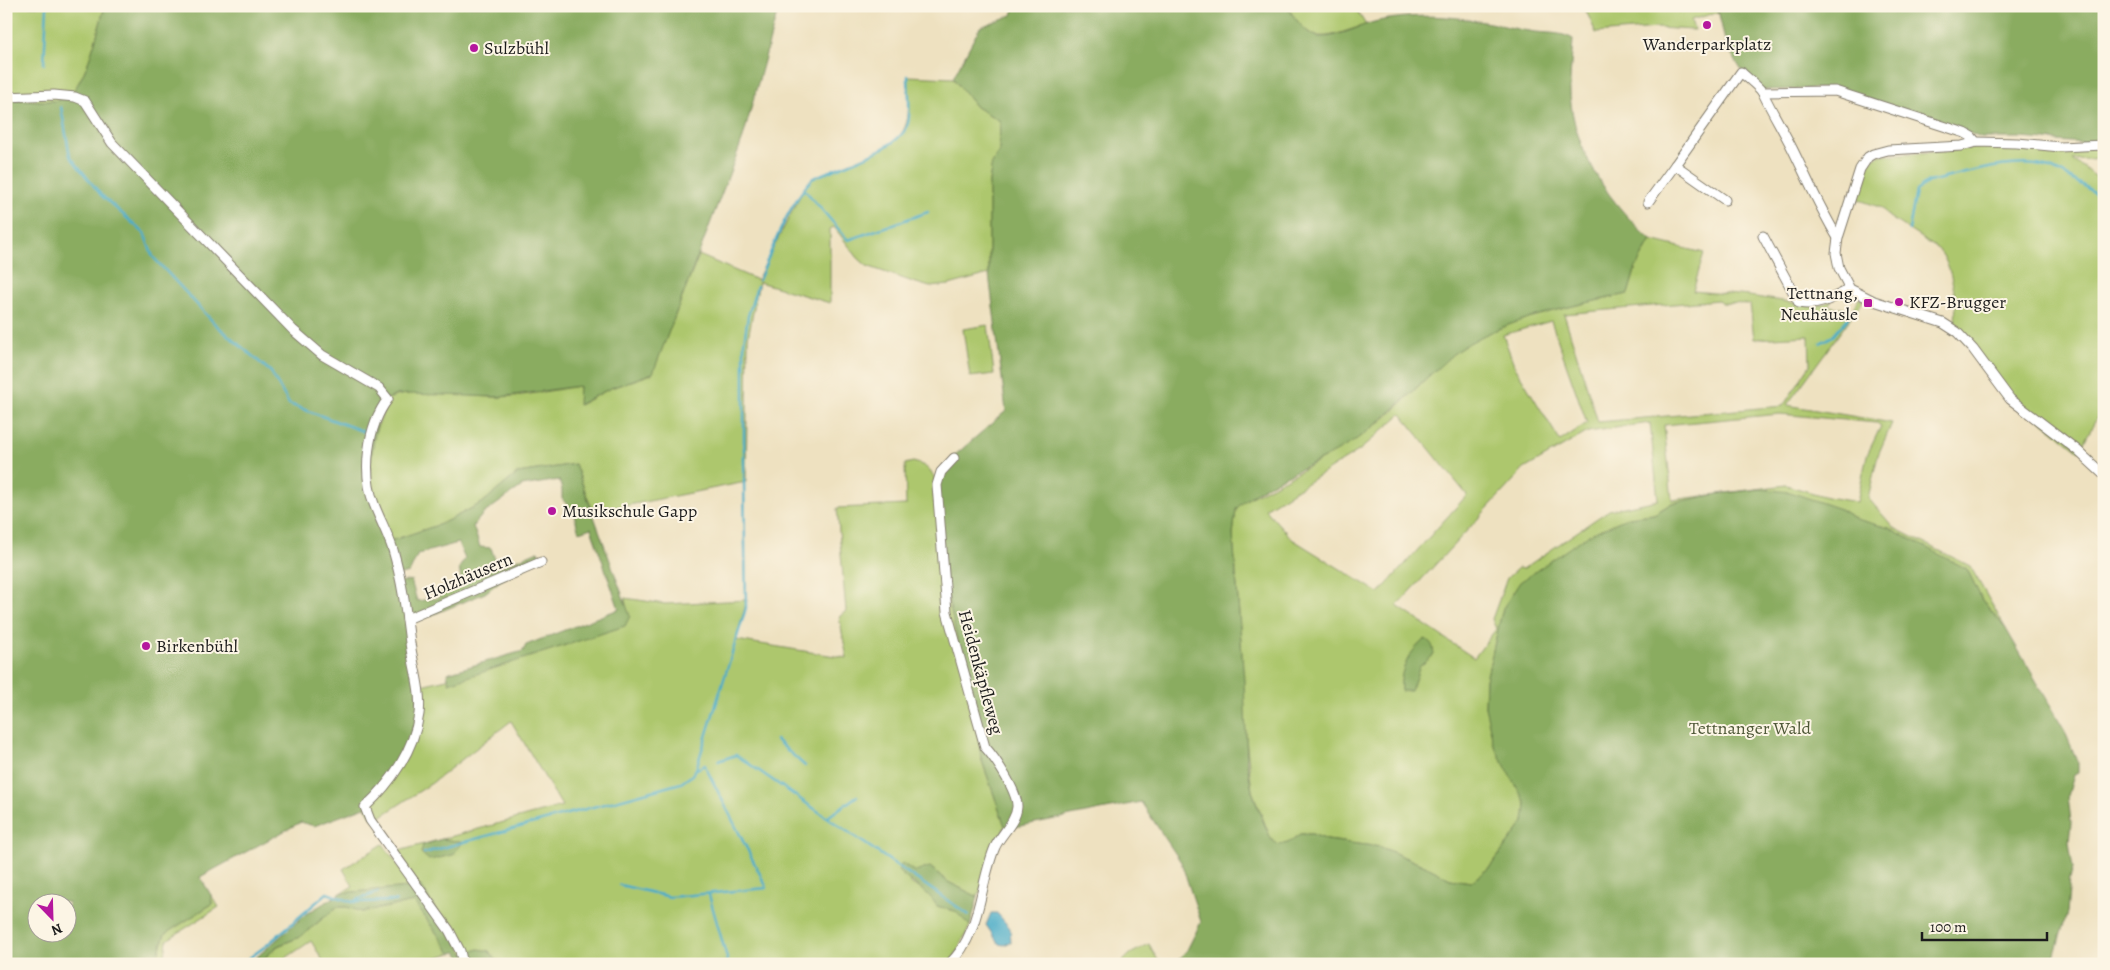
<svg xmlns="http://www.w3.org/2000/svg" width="2110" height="970" font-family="Alegreya,serif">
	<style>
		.green { fill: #adc76d; stroke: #647244; fill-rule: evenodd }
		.forest { fill: #8aac60; stroke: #53643e; fill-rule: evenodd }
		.water { fill: #49acc8; stroke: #326472 }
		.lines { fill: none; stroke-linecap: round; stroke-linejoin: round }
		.stream { stroke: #49acc8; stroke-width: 2.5 }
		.street-casing { stroke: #857e6e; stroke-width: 11 }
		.street { stroke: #fff; stroke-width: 9 }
		.poi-dot { fill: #b5179e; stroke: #fcf5e5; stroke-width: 2 }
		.labels { text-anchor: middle; stroke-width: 4; stroke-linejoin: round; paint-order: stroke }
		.poi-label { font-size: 18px; fill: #1c1c1c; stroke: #fcf5e5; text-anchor: start }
		.street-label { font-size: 18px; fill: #1c1c1c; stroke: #fcf5e5 }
		.park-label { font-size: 18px; fill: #4f5838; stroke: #fcf5e5 }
	</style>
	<rect width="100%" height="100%" fill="#fcf5e5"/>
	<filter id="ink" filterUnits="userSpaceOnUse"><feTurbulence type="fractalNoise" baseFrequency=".02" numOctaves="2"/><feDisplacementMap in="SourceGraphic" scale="10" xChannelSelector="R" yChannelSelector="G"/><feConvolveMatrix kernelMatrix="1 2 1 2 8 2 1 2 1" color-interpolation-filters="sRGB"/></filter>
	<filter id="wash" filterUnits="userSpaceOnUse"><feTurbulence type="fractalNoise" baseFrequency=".0096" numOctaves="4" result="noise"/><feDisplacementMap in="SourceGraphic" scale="20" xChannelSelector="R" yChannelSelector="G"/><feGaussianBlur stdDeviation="1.12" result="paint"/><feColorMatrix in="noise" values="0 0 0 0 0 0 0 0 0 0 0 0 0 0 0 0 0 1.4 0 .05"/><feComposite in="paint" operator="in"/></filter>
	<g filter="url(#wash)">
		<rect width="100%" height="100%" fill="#eee1c0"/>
		<g class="green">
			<path d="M 6,6 L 105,6 C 98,29 85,94 60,100 C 47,103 20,99 6,99 Z"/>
			<path d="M 1287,6 L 1354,6 L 1366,25 C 1326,36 1313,50 1287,6 Z"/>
			<path d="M 1584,6 L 1717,6 L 1719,12 L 1691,20 L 1694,30 L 1657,28 L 1596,33 Z"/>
			<path d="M 908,76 L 953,78 L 976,107 L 1000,121 L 999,153 L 992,162 L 989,182 L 989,274 L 949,285 L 930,287 L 913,282 L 867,266 L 858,258 L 834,227 L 830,229 L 830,303 L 759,282 L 748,338 L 746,482 L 593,512 L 575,464 L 518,473 L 482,503 L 441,524 L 390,541 L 373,502 L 369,448 L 388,399 C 414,386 468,398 499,397 C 526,396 553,390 579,386 L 579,405 L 611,388 L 652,374 L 699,255 L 757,280 L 804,188 L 812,178 L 883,149 C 915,132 908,108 908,76 Z"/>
			<path d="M 2004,144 L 2046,150 L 2104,148 L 2104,158 L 2072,160 L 2104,182 L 2104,405 L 2079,451 L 2012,397 L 1954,327 C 1959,307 1952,263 1938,249 L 1889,217 L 1882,208 L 1854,198 C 1859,182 1862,162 1880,155 L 1951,151 Z"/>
			<path d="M 1651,240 L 1704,253 L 1693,291 L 1749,296 L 1816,306 L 1831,301 L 1829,306 L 1852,310 L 1859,298 L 1863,301 L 1787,405 L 1892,423 L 1878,455 L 1868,498 L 1894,528 L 1970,566 L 2006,629 L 1982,600 L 1967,569 L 1921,546 L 1856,519 L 1840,509 L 1760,489 L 1672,503 L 1654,514 L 1629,517 L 1503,608 L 1486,680 L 1485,707 L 1526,804 L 1524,822 L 1490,867 L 1471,882 L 1450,879 L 1427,867 L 1381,847 L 1327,840 L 1312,834 L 1300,834 L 1288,843 L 1278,845 L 1271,839 L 1252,791 L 1246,739 L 1241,641 L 1233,535 L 1236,509 L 1243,501 C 1287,478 1332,456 1372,428 C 1403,407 1429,370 1459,349 C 1503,319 1576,305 1628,294 L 1636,267 ZM 1718,300 L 1722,303 L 1750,304 L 1754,339 L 1809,336 L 1810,365 L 1783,406 L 1598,422 L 1564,314 ZM 1551,321 L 1587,423 L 1560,441 L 1515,367 L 1503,335 ZM 1401,414 L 1467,495 L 1379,593 L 1292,539 L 1265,509 L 1360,450 ZM 1780,414 L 1877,423 L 1881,426 L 1867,455 L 1857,502 L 1827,497 L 1786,485 L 1672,500 L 1664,425 ZM 1650,423 L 1658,500 L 1609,510 L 1523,569 L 1518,568 L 1507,578 L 1492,619 L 1496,629 L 1474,658 L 1397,606 L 1524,469 L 1588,432 Z"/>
			<path d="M 988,325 L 994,374 L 970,377 L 963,329 Z"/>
			<path d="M 913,462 C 925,465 929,468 935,479 L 981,729 L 981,758 L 1005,826 L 978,897 L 948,882 L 930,867 L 910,883 L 930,894 L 937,906 L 955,911 L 970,926 L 951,964 L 500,964 L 489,951 L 464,954 L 395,852 L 562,806 L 511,721 L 432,783 L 374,821 L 365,807 L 417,686 L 468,674 L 627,614 L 625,598 L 665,604 L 747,600 L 736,640 L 847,658 L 839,617 L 846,611 L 837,508 L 906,505 L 905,464 Z"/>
			<path d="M 383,844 L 414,887 L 341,893 L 353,886 L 343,869 Z"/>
			<path d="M 211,895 L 219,907 L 167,940 L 164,964 L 157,964 L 157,957 L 165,934 L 212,904 Z"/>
			<path d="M 414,902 L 451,953 L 417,964 L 325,964 L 311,941 L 277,964 L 247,964 L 258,956 L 261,961 L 278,946 L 300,937 L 337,907 L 347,907 L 362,912 Z"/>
			<path d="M 1149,944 L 1160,964 L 1120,964 L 1130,954 Z"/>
		</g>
		<g class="forest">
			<path d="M 105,6 L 779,6 L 743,138 L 653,373 L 611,388 L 578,405 L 579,386 L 500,397 L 411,394 L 396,395 L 388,399 L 377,421 L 368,478 L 390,541 L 441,524 L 482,503 L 518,473 L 575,464 L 630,616 L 625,626 L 449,683 L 447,673 L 523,651 L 526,645 L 619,609 L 591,528 L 579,532 L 573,511 L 562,499 L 562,490 L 559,480 L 522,486 L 483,514 L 473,526 L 480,547 L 491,548 L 498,568 L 538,551 L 541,558 L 500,581 L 485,593 L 408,625 L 419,713 L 401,763 L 365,807 L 314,826 L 301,822 L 200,877 L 211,895 L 212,904 L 165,934 L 157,957 L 157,964 L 6,964 L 6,99 C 20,99 48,103 60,100 C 85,94 98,29 105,6 ZM 458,543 L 465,559 L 459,568 L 462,585 L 444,591 L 438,598 L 417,601 L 411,580 L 401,582 L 400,575 L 409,573 L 418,554 ZM 38,902 L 68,902 L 68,932 L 38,932 Z"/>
			<path d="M 1015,6 L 1287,6 C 1293,16 1307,36 1319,37 C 1339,38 1359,25 1378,21 C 1412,14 1449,15 1484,22 C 1499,24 1514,29 1529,31 C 1544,34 1560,31 1573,39 C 1572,60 1568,84 1571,104 C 1578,158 1611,204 1651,240 L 1636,267 L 1628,294 C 1576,305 1504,319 1460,349 C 1449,356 1441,366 1431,374 C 1405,398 1380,424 1351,443 C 1314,467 1267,478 1236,509 L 1233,535 L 1244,681 L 1247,763 L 1252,791 L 1261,816 L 1271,839 L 1279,845 L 1288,843 L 1300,834 L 1312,834 L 1327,840 L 1381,847 L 1427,867 L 1450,879 L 1471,882 L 1490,867 L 1524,822 L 1526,804 L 1494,746 L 1485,707 L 1486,680 L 1503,608 L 1520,582 L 1588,535 L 1629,517 L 1654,514 L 1672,503 L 1718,494 L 1760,489 L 1790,492 L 1840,509 L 1856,519 L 1889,528 L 1967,569 L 1982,600 L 2006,629 L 2063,727 L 2078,763 L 2078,773 L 2074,775 L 2068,796 L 2071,822 L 2069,842 L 2073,869 L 2070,878 L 2067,913 L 2052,964 L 1174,964 L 1186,952 L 1201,922 L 1181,862 L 1141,802 L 1010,828 L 1005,826 L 981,758 L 978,732 L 947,594 L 935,479 L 954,456 L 1006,411 L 989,274 L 989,182 L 992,162 L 999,153 L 1000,121 L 976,107 L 953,78 L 980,27 L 1012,15 Z"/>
			<path d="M 1717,6 L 2104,6 L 2104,142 L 2083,143 L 2021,138 L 1981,138 L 1967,132 L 1836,88 L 1762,90 L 1742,71 L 1726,45 Z"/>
			<path d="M 1425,639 C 1433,643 1433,647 1434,655 L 1420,666 L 1411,691 L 1401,691 C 1399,670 1409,652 1425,639 Z"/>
			<path d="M 442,839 L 463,842 L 453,855 L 429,860 L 421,853 L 423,845 Z"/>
			<path d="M 902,863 L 915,872 L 930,867 L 948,882 L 978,897 L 970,926 L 955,911 L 937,906 C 928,890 911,884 898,871 Z"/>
			<path d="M 421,886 L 464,954 L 479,949 L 489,951 L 500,964 L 466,964 L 457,952 L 451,953 L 414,902 L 362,912 L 347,907 L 337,907 L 300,937 L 277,946 L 261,961 L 258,956 L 306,914 L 341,893 Z"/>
		</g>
		<path class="water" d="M 991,913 L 997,913 L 1010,928 L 1011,942 L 1004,945 L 999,944 L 986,925 Z"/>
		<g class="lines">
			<g class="stream">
				<path d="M 44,64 L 47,6"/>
				<path d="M 61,107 L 70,156 L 101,195 L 144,233 L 153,257 L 215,324 L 271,372 L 289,404 L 365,432"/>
				<path d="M 804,189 L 848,240 L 928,212"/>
				<path d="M 1909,230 L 1916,191 L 1928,182 C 1961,175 2017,156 2050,168 C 2068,175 2086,188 2104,198"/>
				<path d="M 759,280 C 774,245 787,207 812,179 C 836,166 902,150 908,123 C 911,109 908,91 908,76"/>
				<path d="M 1820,343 L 1833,336 L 1849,317"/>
				<path d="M 776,740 L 805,766"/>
				<path d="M 718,761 L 736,755 L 969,915"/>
				<path d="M 828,817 L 857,796"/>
				<path d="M 424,853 L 681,783 L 691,776 L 696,769 L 746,608 L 744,481 L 744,342 L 748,316 L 757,286"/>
				<path d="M 620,885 L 670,897 L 767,888 L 706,768 L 705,765 L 697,769"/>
				<path d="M 709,895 L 727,958 L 726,964"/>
				<path d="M 355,902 L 396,901"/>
				<path d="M 241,964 L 267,945 L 327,893 L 352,902 L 378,892"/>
			</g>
		</g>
	</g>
	<g filter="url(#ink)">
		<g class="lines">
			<g class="street-casing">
				<g id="street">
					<path d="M 1762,92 L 1835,91 L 1965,133 L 1972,137 L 1976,142"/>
					<path d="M 6,97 L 54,95 L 75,97 L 85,101 L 112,143 L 293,330 L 322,355 L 379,388 L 388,399 C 367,426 362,473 374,504 C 380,520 388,534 393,550 C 402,580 406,611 410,643 C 413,665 422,691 419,714 C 414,750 391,783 365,807 L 370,820 L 449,930 L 460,951 L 463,964"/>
					<path d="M 2104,145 L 2060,147 L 2017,143 L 1976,142 L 1962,146 L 1888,150 L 1873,154 L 1868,157 L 1860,169 L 1838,238 L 1836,253 L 1839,268 L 1850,289 L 1874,301 L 1943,323 L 1957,332 L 1973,349 L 2010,399 L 2077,450 L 2104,475"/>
					<path d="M 1725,200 L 1675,165 L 1741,72 C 1746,77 1760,88 1763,93 C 1772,112 1783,130 1792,148 C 1807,178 1820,209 1838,238"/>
					<path d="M 1648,202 L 1675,165"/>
					<path d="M 1763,236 L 1799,303 C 1819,307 1833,298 1850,289"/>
					<path d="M 407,619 L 541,562"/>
					<path d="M 949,964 C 981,935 979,885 995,847 C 1001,834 1016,822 1017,807 C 1018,792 995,758 985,747 L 947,612 L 937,485 L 941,472 L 954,458"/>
				</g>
			</g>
			<use href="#street" class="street"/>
		</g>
	</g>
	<g class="poi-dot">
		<circle cx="1707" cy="25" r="5"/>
		<circle cx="474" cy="48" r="5"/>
		<circle cx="1899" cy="302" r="5"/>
		<rect x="1863" y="298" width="10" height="10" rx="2.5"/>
		<circle cx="552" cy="511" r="5"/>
		<circle cx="146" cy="646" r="5"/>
	</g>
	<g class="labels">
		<g class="poi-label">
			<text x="1707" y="50" text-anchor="middle">Wanderparkplatz</text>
			<text x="484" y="54">Sulzbühl</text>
			<text x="1858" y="299" text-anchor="end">Tettnang,<tspan x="1858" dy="21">Neuhäusle</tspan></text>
			<text x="1909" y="308">KFZ-Brugger</text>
			<text x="562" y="517">Musikschule Gapp</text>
			<text x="156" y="652">Birkenbühl</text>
		</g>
		<g class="street-label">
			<text transform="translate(468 576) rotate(-23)" y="6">Holzhäusern</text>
			<text transform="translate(981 672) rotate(75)" y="6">Heidenkäpfleweg</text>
		</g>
		<g class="park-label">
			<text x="1750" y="734">Tettnanger Wald</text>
		</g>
	</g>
	<rect width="2110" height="970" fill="none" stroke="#fcf5e5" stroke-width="25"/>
	<g transform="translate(52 918) rotate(157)"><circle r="24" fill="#fcf5e5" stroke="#a29e95"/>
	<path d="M0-4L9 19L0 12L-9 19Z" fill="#b5179e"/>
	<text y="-8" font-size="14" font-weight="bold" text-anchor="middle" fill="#1c1c1c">N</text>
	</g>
	<path d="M1922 932v8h125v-8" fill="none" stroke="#1c1c1c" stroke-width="2.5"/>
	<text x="1930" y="932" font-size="15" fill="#1c1c1c" stroke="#fcf5e5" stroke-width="4" paint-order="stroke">100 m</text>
</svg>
